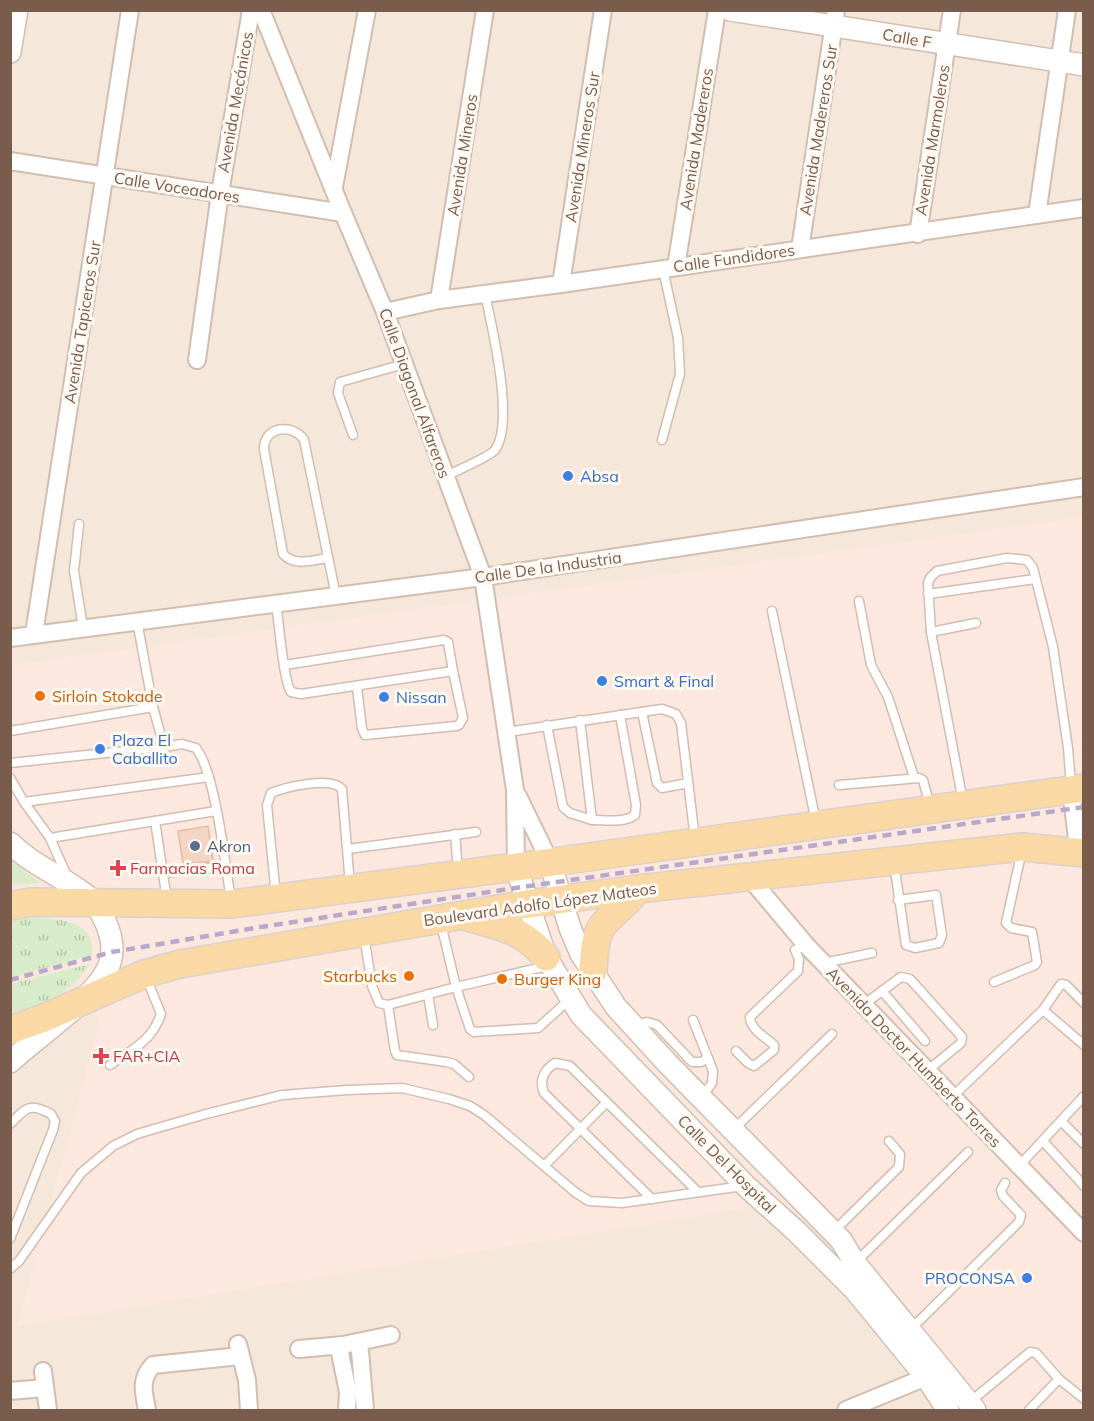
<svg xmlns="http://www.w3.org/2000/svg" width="1094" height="1421" font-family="Mulish,sans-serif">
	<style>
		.residential { fill: #f5e8da }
		.commercial { fill: #fde8e0 }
		.grass { fill: url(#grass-tufts) }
		.building { fill: #f3d5c3; stroke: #e6bba3; stroke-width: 1.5 }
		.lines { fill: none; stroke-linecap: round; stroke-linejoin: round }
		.service-casing { stroke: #d1beb0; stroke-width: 11 }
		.minor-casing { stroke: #d1beb0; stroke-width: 20 }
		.tertiary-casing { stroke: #d1beb0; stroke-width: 24 }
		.primary-casing { stroke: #dad1cd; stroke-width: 30 }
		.service { stroke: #fff; stroke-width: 8 }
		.minor { stroke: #fff; stroke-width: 16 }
		.tertiary { stroke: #fff; stroke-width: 21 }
		.primary { stroke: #fbd9a5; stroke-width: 27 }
		.rail { stroke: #b9a8c9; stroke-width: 4.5; stroke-dasharray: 9 6; stroke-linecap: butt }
		.shop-dot { fill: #3f7fe0; stroke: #fffaf3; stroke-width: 2 }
		.food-dot { fill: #e8710a; stroke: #fffaf3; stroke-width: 2 }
		.service-dot { fill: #5c6f8a; stroke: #fffaf3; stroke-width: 2 }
		.health-dot { fill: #e0444e; stroke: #fffaf3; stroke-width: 2 }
		.labels { text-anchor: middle; stroke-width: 6; stroke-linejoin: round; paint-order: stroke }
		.street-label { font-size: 16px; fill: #7a5c4d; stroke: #fffaf3 }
		.shop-label { font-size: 16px; fill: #366cbe; stroke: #fffaf3; text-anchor: start }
		.food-label { font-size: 16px; fill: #c56008; stroke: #fffaf3; text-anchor: start }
		.service-label { font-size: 16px; fill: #4e5e75; stroke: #fffaf3; text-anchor: start }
		.health-label { font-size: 16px; fill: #be3a42; stroke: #fffaf3; text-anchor: start }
	</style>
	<defs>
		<pattern id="grass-tufts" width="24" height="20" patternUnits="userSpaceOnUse" patternTransform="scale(1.5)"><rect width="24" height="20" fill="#d8ecc9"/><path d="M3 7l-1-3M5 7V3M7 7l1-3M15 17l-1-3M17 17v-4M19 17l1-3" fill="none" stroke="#b4c2a5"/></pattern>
	</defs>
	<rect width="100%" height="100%" fill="#fdf6ec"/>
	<rect class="residential" x="11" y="11" width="1072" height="1399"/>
	<path class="commercial" d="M 1083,517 L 1083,1410 L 957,1410 L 926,1377 L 754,1207 L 18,1326 L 100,1019 L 11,845 L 10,665 Z"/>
	<g class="grass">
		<path d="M 10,860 L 14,863 L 41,883 L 11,884 Z"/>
		<path d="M 31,917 C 56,919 97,919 92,955 L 11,977 L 11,918 Z"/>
		<path d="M 90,964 C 71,993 41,1006 11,1020 L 11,984 Z"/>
	</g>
	<path class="building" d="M 208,826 L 213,861 L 183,864 L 178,831 Z"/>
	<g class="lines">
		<g class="service-casing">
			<g id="service">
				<path d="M 353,435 L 338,393 L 340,382 L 404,364"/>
				<path d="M 662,440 L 680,374 L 678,338 L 663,269"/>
				<path d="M 446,476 C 456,471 489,457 495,450 C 515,422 492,327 485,294"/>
				<path d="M 79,524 L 74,571 L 83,628"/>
				<path d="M 328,558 C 312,560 295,567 283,554 L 264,449 C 264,426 293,423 304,440 L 336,596"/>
				<path d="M 928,594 L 1035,579"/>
				<path d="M 859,601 L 871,665 L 888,697 L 914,777"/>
				<path d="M 276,604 C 279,621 283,680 291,692 L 301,694 L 453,671 L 448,642 L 444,640 L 285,665"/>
				<path d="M 772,611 L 816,822"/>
				<path d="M 137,621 L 153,707 L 164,747 L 182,744 L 196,748 C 216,774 225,865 231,900"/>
				<path d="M 931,632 L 976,623"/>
				<path d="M 357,687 L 362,729 L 365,735 L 456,726 L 459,725 L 463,718 L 453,671"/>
				<path d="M 642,712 L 657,783 L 662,788 L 688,783"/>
				<path d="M 547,725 L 563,807 L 570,813 L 592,820 L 580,720"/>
				<path d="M 10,731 L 153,707"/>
				<path d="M 507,732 L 662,709 L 676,714 L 681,723 L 695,839"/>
				<path d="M 10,763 L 164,747"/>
				<path d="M 10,778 L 24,802 L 50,838 L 67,876"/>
				<path d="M 839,785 L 919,778 L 923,780 L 930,806"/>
				<path d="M 24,802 L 209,777"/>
				<path d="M 963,802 L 931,632 L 928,583 L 930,578 L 937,571 L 1007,558 L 1027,560 L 1033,568 L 1053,647 L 1068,748 L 1071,786"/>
				<path d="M 592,820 C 606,820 624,823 635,815 L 636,805 L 620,715"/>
				<path d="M 455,834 L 458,871"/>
				<path d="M 50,838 L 155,821"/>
				<path d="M 348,849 L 476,832"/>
				<path d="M 894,863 L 906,945 L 915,948 L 939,943 L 942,935 L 936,895 L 898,900"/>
				<path d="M 163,873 L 226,866"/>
				<path d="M 276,896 L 267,805 L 271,793 C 286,787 331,776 342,789 L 350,885"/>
				<path d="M 167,900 L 155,821 L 216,811"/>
				<path d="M 364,935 L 372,986 L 379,1003 L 388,1005 L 456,987 L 441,924"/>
				<path d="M 824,963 L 872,953"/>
				<path d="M 547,966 L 456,987 L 470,1029 L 474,1032 L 538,1028 L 570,999"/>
				<path d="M 994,982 L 1035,965 L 1037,962 L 1032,932 L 1011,928 L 1006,923 L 1022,850"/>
				<path d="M 882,991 L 925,1041"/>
				<path d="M 428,994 L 433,1025"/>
				<path d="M 1084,1003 L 1066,985 L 1061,984 L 1043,1010 L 1084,1045"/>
				<path d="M 388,1005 L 395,1051 L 397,1055 L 446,1062 L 454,1064 L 469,1077"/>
				<path d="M 863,1005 L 901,977 L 910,979 L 962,1037 L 961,1043 L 927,1071"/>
				<path d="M 693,1020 L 713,1071 L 712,1083 L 701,1098"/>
				<path d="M 634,1026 L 647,1022 L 657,1025 L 692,1062 L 701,1062 L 708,1058"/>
				<path d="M 736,1051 L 748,1063 L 754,1066 L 774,1050 L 774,1045 C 765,1037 750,1029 750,1017 L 798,971 L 799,959 L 795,950 L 806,945"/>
				<path d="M 110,1065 C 133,1049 152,1041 161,1014 L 146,977"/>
				<path d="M 952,1097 L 1043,1010"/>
				<path d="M 1061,1121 L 1084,1144"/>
				<path d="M 10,1124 C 26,1108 29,1102 51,1114 L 55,1121 L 53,1130 L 10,1239"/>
				<path d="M 733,1130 L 832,1034"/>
				<path d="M 1043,1141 L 1084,1186"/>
				<path d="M 545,1165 L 606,1103"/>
				<path d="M 1019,1166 L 1084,1096"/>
				<path d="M 652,1199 L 544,1093 C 539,1080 544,1070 555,1063 L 570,1066 L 698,1192"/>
				<path d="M 833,1232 L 899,1167 L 900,1154 L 889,1141"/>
				<path d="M 855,1263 L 968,1152"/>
				<path d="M 10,1269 L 19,1261 L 81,1173 L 113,1146 L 137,1134 L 206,1114 L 282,1095 L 347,1090 L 402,1088 L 449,1099 L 470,1106 L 484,1115 L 576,1193 L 589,1201 L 622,1203 L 743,1186"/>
				<path d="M 911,1329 L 1019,1222 L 1021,1215 L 1003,1196 L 1001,1190 L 1005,1183"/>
				<path d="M 970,1402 L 1030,1352 L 1036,1353 L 1059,1379"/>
				<path d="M 1029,1410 L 1059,1379 L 1084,1399"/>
			</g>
		</g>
		<g class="minor-casing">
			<g id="minor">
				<path d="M 261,10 L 343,213 L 385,312 L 483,577 L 515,790 L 516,867"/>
				<path d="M 10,161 L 343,213"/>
				<path d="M 334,187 L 367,10"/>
				<path d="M 1037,215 L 1067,10"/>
				<path d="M 918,234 L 952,10"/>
				<path d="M 800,249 L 836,10"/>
				<path d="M 676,267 L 717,10"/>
				<path d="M 561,284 L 603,10"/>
				<path d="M 439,300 L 485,10"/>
				<path d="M 385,312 L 439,300 L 561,284 L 1084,208"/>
				<path d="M 197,360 L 220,193 L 251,10"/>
				<path d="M 34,634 L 130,10"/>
				<path d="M 10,638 L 483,577 L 1084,487"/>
				<path d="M 1071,790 L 1079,854 L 1084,856"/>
				<path d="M 518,796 L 550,862"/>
				<path d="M 749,877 L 806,945 L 1084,1233"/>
				<path d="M 354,1343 L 358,1345 L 360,1351 L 365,1410"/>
				<path d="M 238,1344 L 247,1380 L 249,1410"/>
				<path d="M 343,1345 L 340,1353 L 348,1392 L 347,1410"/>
				<path d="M 299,1349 L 343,1345 L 391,1335"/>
				<path d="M 43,1371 L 48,1410"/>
				<path d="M 10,1391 L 45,1388"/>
				<path d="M 147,1410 C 144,1393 139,1380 153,1365 L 241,1356"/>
				<path d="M 846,1410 L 926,1377"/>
			</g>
		</g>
		<g class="tertiary-casing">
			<g id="tertiary">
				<path d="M 730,10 L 1084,65"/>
				<path d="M 10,52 L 17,10"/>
				<path d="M 10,843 C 34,867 68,878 93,901 C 99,906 101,914 105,921 C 112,936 115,954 107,970 C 91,1001 37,1037 10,1062"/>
				<path d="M 550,862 L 570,928 L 581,954 L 616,1007 L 668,1064 L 841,1240 L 855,1263 L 975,1410"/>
				<path d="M 516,867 L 546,957 L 581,1015 L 746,1186 L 797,1232 L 855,1290 L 926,1377 L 948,1410"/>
			</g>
		</g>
		<g class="primary-casing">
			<g id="primary">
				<path d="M 10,906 L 31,902 L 232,904 L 531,865 L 1084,788"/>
				<path d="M 465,916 C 500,927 521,928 546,957"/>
				<path d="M 593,971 C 594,958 594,940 601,928 C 609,915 628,904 638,889"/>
				<path d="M 10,1030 L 44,1018 L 144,974 L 180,964 L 527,904 L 638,889 L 1022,847 L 1084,853"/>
			</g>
		</g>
		<use href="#service" class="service"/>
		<use href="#minor" class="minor"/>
		<use href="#tertiary" class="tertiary"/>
		<use href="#primary" class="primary"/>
		<path class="rail" d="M 10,980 L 112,952 L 261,927 L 522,887 L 1084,807"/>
	</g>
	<g class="shop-dot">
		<circle cx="568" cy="476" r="6"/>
		<circle cx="602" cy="681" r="6"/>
		<circle cx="384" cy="697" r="6"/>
		<circle cx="100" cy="749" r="6"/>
		<circle cx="1027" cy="1278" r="6"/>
	</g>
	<g class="food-dot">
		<circle cx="40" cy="696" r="6"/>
		<circle cx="409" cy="976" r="6"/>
		<circle cx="502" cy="979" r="6"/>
	</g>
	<circle class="service-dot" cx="195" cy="846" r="6"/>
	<g class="health-dot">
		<path d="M115 859h6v6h6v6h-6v6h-6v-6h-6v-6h6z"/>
		<path d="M98 1047h6v6h6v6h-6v6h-6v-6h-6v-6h6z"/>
	</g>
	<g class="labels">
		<g class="street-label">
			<text transform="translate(907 38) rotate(10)" y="6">Calle F</text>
			<text transform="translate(235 102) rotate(-80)" y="6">Avenida Mecánicos</text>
			<text transform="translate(818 130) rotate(-81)" y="6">Avenida Madereros Sur</text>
			<text transform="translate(696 139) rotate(-81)" y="6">Avenida Madereros</text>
			<text transform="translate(932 140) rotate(-81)" y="6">Avenida Marmoleros</text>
			<text transform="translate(582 147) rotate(-81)" y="6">Avenida Mineros Sur</text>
			<text transform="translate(462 155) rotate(-81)" y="6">Avenida Mineros</text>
			<text transform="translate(177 187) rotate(9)" y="6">Calle Voceadores</text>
			<text transform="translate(734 258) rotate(-8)" y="6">Calle Fundidores</text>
			<text transform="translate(82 322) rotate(-81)" y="6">Avenida Tapiceros Sur</text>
			<text transform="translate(415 393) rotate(70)" y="6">Calle Diagonal Alfareros</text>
			<text transform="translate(548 567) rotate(-8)" y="6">Calle De la Industria</text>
			<text transform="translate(540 904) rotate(-8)" y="6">Boulevard Adolfo López Mateos</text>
			<text transform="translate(914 1057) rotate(46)" y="6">Avenida Doctor Humberto Torres</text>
			<text transform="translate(727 1164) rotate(45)" y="6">Calle Del Hospital</text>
		</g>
		<g class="shop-label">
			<text x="580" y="482">Absa</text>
			<text x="614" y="687">Smart &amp; Final</text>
			<text x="396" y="703">Nissan</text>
			<text x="112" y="746">Plaza El<tspan x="112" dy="18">Caballito</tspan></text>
			<text x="1015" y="1284" text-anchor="end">PROCONSA</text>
		</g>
		<g class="food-label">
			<text x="52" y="702">Sirloin Stokade</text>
			<text x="397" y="982" text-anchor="end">Starbucks</text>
			<text x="514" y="985">Burger King</text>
		</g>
		<g class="service-label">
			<text x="207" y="852">Akron</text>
		</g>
		<g class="health-label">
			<text x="130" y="874">Farmacias Roma</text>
			<text x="113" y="1062">FAR+CIA</text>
		</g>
	</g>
	<rect width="1094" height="1421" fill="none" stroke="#7a5c4d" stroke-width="24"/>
</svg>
